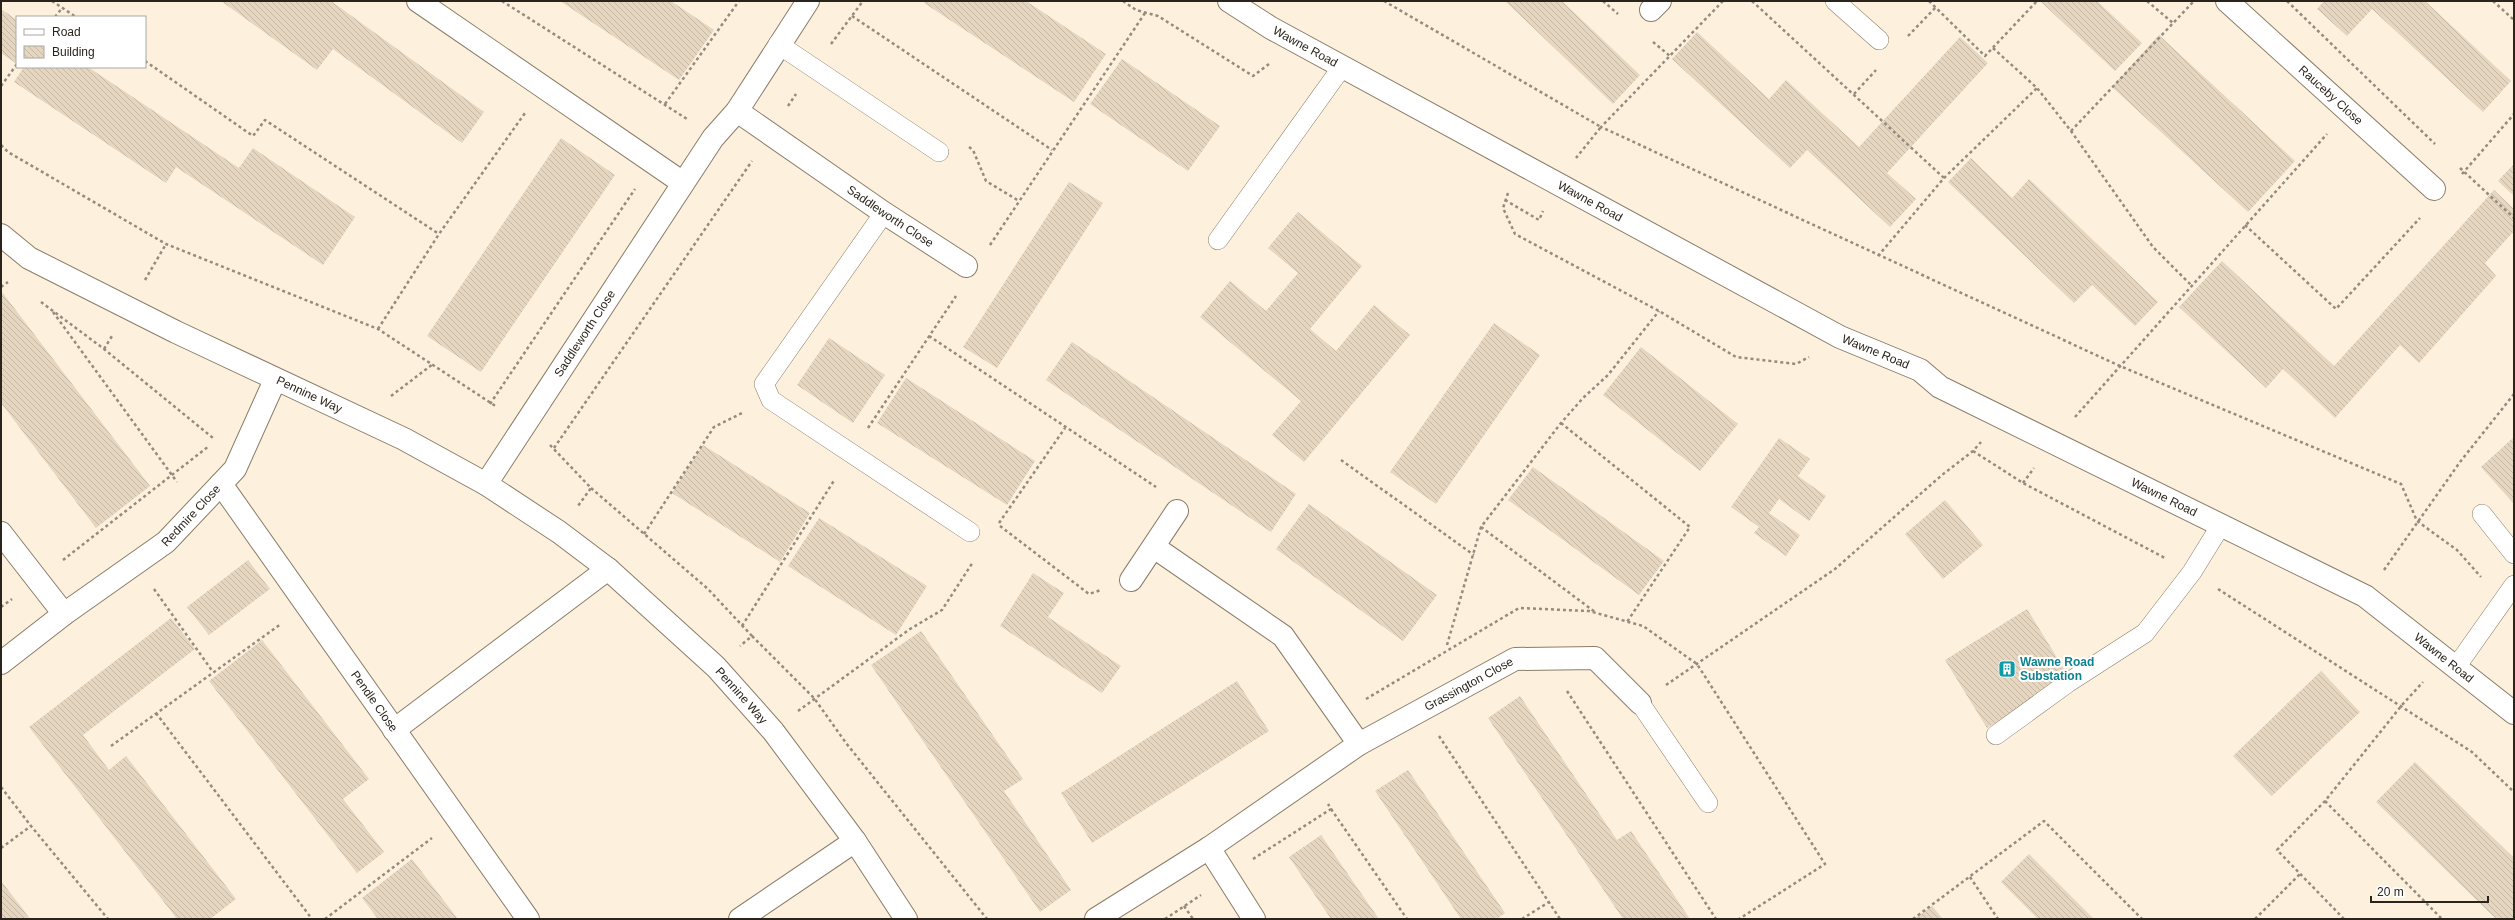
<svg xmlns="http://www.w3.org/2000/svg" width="2515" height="920" font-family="Helvetica,sans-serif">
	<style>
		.building { fill: url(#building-back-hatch) }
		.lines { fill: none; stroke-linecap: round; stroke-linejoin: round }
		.lane-casing { stroke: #8b7d68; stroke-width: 20 }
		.street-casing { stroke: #8b7d68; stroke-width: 24 }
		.secondary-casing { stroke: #8b7d68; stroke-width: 24 }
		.path { stroke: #958b7e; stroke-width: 2.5; stroke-dasharray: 3 3; stroke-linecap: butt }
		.lane { stroke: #fff; stroke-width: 19 }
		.street { stroke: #fff; stroke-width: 22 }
		.secondary { stroke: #fff; stroke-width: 22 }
		.labels { text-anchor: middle; stroke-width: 4; stroke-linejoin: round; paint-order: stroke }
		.street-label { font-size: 12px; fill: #2a241c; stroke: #fff }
		.culture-label { font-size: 12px; font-weight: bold; fill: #0d838f; stroke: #fff; text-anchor: start }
	</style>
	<defs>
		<pattern id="building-back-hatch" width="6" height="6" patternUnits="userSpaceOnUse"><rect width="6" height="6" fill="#e6d6bf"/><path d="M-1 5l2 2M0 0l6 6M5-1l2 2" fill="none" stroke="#c5b8a4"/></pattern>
	</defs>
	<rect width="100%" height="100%" fill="#fdf0dd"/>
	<g class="building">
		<path d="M 221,1 L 331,1 L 484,112 L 462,143 L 333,49 L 317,70 Z"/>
		<path d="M 560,1 L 671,1 L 714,30 L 679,80 Z"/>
		<path d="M 925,1 L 1026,1 L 1106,54 L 1074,102 L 924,3 Z"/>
		<path d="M 1505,1 L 1562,1 L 1640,75 L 1613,104 Z"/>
		<path d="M 2040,1 L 2097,1 L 2142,43 L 2115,71 Z"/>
		<path d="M 2324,1 L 2425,1 L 2511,81 L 2483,112 L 2372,9 L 2347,36 L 2317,9 Z"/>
		<path d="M 1,9 L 17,20 L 17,64 L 1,53 Z"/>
		<path d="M 1697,32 L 1769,99 L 1786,80 L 1859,147 L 1960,37 L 1988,63 L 1887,173 L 1916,199 L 1890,227 L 1807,150 L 1790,168 L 1672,59 Z"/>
		<path d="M 2159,35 L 2295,161 L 2248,212 L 2112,87 Z"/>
		<path d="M 1122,59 L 1220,126 L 1188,171 L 1090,104 Z"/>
		<path d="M 24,67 L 88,67 L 239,168 L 253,148 L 355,217 L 323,265 L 176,167 L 166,183 L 14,82 Z"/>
		<path d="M 561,138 L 615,175 L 481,372 L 427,336 Z"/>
		<path d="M 1971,158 L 2012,198 L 2029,179 L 2158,302 L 2135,326 L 2092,285 L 2074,303 L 1948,182 Z"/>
		<path d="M 2514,164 L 2514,196 L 2498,181 Z"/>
		<path d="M 1069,182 L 1103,203 L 997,368 L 963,347 Z"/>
		<path d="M 2494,190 L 2514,209 L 2514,231 L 2485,263 L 2496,276 L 2419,363 L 2400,345 L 2335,418 L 2283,369 L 2266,388 L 2179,307 L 2222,261 L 2334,366 Z"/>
		<path d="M 1298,212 L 1362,266 L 1310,329 L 1336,351 L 1374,305 L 1410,335 L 1304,462 L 1272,435 L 1301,401 L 1200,317 L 1230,281 L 1266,311 L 1298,273 L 1268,248 Z"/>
		<path d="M 2,292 L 150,486 L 96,528 L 1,403 Z"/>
		<path d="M 1494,323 L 1540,355 L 1436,504 L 1390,472 Z"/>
		<path d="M 829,338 L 885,375 L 853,423 L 797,385 Z"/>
		<path d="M 1072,342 L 1296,494 L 1271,532 L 1046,380 Z"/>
		<path d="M 1641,347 L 1738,424 L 1700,471 L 1603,395 Z"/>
		<path d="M 906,378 L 1035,461 L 1007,505 L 877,423 Z"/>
		<path d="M 2514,437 L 2514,504 L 2481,467 Z"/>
		<path d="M 1779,438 L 1810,459 L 1798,476 L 1826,496 L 1809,521 L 1779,499 L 1769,513 L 1800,535 L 1786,556 L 1754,533 L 1759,527 L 1731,507 Z"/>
		<path d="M 703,445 L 810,513 L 780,562 L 672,493 Z"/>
		<path d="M 1533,467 L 1664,561 L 1639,595 L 1508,500 Z"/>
		<path d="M 1945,500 L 1983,545 L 1943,579 L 1905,534 Z"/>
		<path d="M 1309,504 L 1437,595 L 1403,641 L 1276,549 Z"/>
		<path d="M 819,518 L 927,586 L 896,635 L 788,566 Z"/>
		<path d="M 248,560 L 270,589 L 209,635 L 187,607 Z"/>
		<path d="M 1033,573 L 1064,593 L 1048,617 L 1121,666 L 1102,693 L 1000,626 Z"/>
		<path d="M 2027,609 L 2069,677 L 1987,728 L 1945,660 Z"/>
		<path d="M 171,618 L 195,649 L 83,735 L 109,770 L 126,756 L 236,899 L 210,919 L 177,919 L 29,727 Z"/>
		<path d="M 921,631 L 1023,779 L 1004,791 L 1071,890 L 1040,912 L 871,665 Z"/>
		<path d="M 262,640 L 369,779 L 343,799 L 384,852 L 357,873 L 209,681 Z"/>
		<path d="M 2321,671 L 2360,712 L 2272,796 L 2233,756 Z"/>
		<path d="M 1237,681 L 1269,731 L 1092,843 L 1061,793 Z"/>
		<path d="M 1520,696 L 1617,840 L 1631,831 L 1690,919 L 1623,919 L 1488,718 Z"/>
		<path d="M 2415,762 L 2514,858 L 2514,919 L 2496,919 L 2376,802 Z"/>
		<path d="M 1408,770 L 1505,913 L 1497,919 L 1461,919 L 1375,791 Z"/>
		<path d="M 1321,835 L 1354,883 L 1379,919 L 1331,919 L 1289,857 Z"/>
		<path d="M 2029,854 L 2094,919 L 2038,919 L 2001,882 Z"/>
		<path d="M 412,859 L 431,884 L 458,919 L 378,919 L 362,898 Z"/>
		<path d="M 1,881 L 22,908 L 30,919 L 1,919 Z"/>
		<path d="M 1932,906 L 1943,919 L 1914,919 Z"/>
	</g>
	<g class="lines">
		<g class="lane-casing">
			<g id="lane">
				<path d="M 1835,1 L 1879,40"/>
				<path d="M 778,44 L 939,152"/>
				<path d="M 884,213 L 764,384 L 771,400 L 970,532"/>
				<path d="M 1218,240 L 1342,67"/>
				<path d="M 2482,514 L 2514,554"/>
				<path d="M 2456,667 L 2514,585"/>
				<path d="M 1640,703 L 1708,803"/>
				<path d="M 1996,735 L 2069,682 L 2145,633 L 2192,572 L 2221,525"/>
			</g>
		</g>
		<g class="street-casing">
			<g id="street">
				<path d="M 418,1 L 683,183"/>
				<path id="s1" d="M 2227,1 L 2434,189"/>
				<path d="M 1651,10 L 1660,1"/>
				<path id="s2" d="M 737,111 L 884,213 L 966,266"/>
				<path id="s3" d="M 1,235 L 29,258 L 176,332 L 404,439 L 486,484 L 559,532 L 608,569 L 716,667 L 773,731 L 855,841 L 906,919"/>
				<path id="s4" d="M 221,484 L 528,919"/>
				<path id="s5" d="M 486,484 L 713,138 L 737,111 L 808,1"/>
				<path d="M 1,533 L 64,614"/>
				<path d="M 1154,547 L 1283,636 L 1359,744"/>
				<path d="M 1131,580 L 1177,511"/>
				<path id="s6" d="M 1,663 L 64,614 L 166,542 L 235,469 L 275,380"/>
				<path d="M 394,730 L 608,569"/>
				<path d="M 1209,848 L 1254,919"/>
				<path d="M 740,919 L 855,841"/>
				<path id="s7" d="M 1096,919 L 1209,848 L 1359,744 L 1515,659 L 1595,658 L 1640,703"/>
			</g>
		</g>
		<g class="secondary-casing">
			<g id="secondary">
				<path id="s8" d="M 1229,1 L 1271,28 L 1840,337 L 1920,370 L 1940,387 L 2365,596 L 2514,713"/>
			</g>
		</g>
		<g class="path">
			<path d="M 52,1 L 76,17"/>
			<path d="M 502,1 L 687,119"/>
			<path d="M 1123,1 L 1136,10 L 1158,16 L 1253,76 L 1269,64"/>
			<path d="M 1384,1 L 1601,127 L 1576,158"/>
			<path d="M 1603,1 L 1618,14"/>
			<path d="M 1723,1 L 1601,127 L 2120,366 L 2401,484 L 2417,521 L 2457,550 L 2481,577"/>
			<path d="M 1752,1 L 1944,178"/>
			<path d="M 1929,1 L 1985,56 L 2037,1"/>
			<path d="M 2147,1 L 2173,23"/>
			<path d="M 2287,1 L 2435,144"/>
			<path d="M 2493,1 L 2514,20"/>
			<path d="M 852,16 L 1052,150"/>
			<path d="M 55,17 L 62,8"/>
			<path d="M 1908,36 L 1936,7"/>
			<path d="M 1653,42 L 1670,56"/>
			<path d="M 831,44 L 863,1"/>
			<path d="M 1993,48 L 2037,88 L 2071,131 L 2153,247 L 2191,285"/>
			<path d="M 145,61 L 253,136 L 265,120 L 439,234"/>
			<path d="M 1,86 L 17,64"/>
			<path d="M 1854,94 L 1876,70"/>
			<path d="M 665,104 L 739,1"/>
			<path d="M 788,106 L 796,94"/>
			<path d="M 2071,131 L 2194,1"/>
			<path d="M 1,145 L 8,152 L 166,244 L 378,329 L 497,407"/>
			<path d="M 969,147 L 973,150 L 986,181 L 1019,201"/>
			<path d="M 2460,168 L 2514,218"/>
			<path d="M 2462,174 L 2514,114"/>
			<path d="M 1508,193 L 1503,208 L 1515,234 L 1659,311 L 1736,357 L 1796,364 L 1809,357"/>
			<path d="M 1505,200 L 1539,220 L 1543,211"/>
			<path d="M 2245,225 L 2336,309 L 2420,218"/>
			<path d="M 990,245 L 1145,13"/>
			<path d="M 1878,256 L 1944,178 L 2037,88"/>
			<path d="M 145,280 L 166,244"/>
			<path d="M 1,287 L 8,282"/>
			<path d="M 41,302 L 104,349 L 213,438"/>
			<path d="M 53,312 L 177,482"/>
			<path d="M 378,329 L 439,234 L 525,113"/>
			<path d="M 929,336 L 1156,487"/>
			<path d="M 104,349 L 112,336"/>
			<path d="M 391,396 L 433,364"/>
			<path d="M 490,404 L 635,189"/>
			<path d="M 2075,417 L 2327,134"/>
			<path d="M 1561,423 L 1690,527 L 1627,622"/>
			<path d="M 868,428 L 956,296"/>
			<path d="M 550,445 L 591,488 L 578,506"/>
			<path d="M 554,448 L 752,161"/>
			<path d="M 1973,451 L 2023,483 L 2165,558"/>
			<path d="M 1341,460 L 1474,555"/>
			<path d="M 2023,483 L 2034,468"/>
			<path d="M 591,488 L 708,589 L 752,636 L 740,646"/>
			<path d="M 999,523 L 1065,428"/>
			<path d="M 1000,526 L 1089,594 L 1101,590"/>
			<path d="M 1481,527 L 1595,612"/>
			<path d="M 644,534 L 714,427 L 744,412"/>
			<path d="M 63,560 L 209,446"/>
			<path d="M 2384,570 L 2460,462 L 2514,394"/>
			<path d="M 154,589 L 213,672"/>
			<path d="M 2218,589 L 2472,752 L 2514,792"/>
			<path d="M 1,607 L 12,599"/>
			<path d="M 742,626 L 835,479"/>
			<path d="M 752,636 L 814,698 L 846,743 L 987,919"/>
			<path d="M 1447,645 L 1481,527 L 1561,423 L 1583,398 L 1608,375 L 1659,311"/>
			<path d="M 1666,685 L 1835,569 L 1942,475 L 1973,451 L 1981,442"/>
			<path d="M 1567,691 L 1716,919"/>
			<path d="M 1366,699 L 1519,608 L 1589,611 L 1643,626 L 1697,664 L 1825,864 L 1739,919"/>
			<path d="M 798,711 L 910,629 L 942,610 L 973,562"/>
			<path d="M 156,713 L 312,919"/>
			<path d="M 1439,736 L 1560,919"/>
			<path d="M 111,746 L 281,624"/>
			<path d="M 1,787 L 31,826"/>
			<path d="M 2325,801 L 2442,919"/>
			<path d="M 1331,809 L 1407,919"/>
			<path d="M 1,848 L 31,826 L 108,919"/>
			<path d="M 1253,859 L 1331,809 L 1328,804"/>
			<path d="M 1970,877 L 1998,919"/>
			<path d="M 1184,906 L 1193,919"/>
			<path d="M 325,919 L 432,838"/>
			<path d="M 1165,919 L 1201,895"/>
			<path d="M 1522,919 L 1549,902"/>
			<path d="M 1913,919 L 2044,821 L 2142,919"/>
			<path d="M 2255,919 L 2300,874"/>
			<path d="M 2344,919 L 2277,850 L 2325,801 L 2402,705 L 2423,682"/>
		</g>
		<use href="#lane" class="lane"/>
		<use href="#street" class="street"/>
		<use href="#secondary" class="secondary"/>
	</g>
	<defs>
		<g id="building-square" transform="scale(0.9)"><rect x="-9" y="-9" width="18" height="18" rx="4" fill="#0f9aa8" stroke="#fff"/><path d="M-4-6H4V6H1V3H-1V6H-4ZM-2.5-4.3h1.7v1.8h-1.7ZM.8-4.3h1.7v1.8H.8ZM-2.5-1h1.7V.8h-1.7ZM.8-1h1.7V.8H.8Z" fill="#fff"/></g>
	</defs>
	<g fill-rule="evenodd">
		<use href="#building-square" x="2007" y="669"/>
	</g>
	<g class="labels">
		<g class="street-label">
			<text dy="4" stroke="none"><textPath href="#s8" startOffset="89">Wawne Road</textPath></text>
			<text dy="4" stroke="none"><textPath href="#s1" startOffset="140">Rauceby Close</textPath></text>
			<text dy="4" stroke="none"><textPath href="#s8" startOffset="413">Wawne Road</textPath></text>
			<text dy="4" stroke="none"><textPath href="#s2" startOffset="186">Saddleworth Close</textPath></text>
			<text dy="4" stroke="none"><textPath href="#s5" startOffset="180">Saddleworth Close</textPath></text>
			<text dy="4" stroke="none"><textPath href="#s8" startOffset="736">Wawne Road</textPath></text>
			<text dy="4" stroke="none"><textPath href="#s3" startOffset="348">Pennine Way</textPath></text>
			<text dy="4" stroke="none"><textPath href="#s8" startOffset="1060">Wawne Road</textPath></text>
			<text dy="4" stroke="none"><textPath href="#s6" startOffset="241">Redmire Close</textPath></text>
			<text dy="4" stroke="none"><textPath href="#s8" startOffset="1384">Wawne Road</textPath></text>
			<text dy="4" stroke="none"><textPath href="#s7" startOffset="441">Grassington Close</textPath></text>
			<text dy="4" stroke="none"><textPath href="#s3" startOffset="879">Pennine Way</textPath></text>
			<text dy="4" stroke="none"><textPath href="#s4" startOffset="266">Pendle Close</textPath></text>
		</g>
		<g class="culture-label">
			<text x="2020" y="666">Wawne Road<tspan x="2020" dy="14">Substation</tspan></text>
		</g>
	</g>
	<rect width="2515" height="920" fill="none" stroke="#2a241c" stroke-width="4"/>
	<rect x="16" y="16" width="130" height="52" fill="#ffffff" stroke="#aaa7a4"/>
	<rect x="24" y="29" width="20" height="6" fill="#ffffff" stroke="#aaa7a4"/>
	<text x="52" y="36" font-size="12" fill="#2a241c">Road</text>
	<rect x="24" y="46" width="20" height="12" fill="url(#building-back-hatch)" stroke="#aaa7a4"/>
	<text x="52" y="56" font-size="12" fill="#2a241c">Building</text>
	<path d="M2371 896v6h117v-6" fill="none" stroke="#2a241c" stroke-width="2"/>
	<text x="2377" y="896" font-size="12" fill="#2a241c" stroke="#ffffff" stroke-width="3" paint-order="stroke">20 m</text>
</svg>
